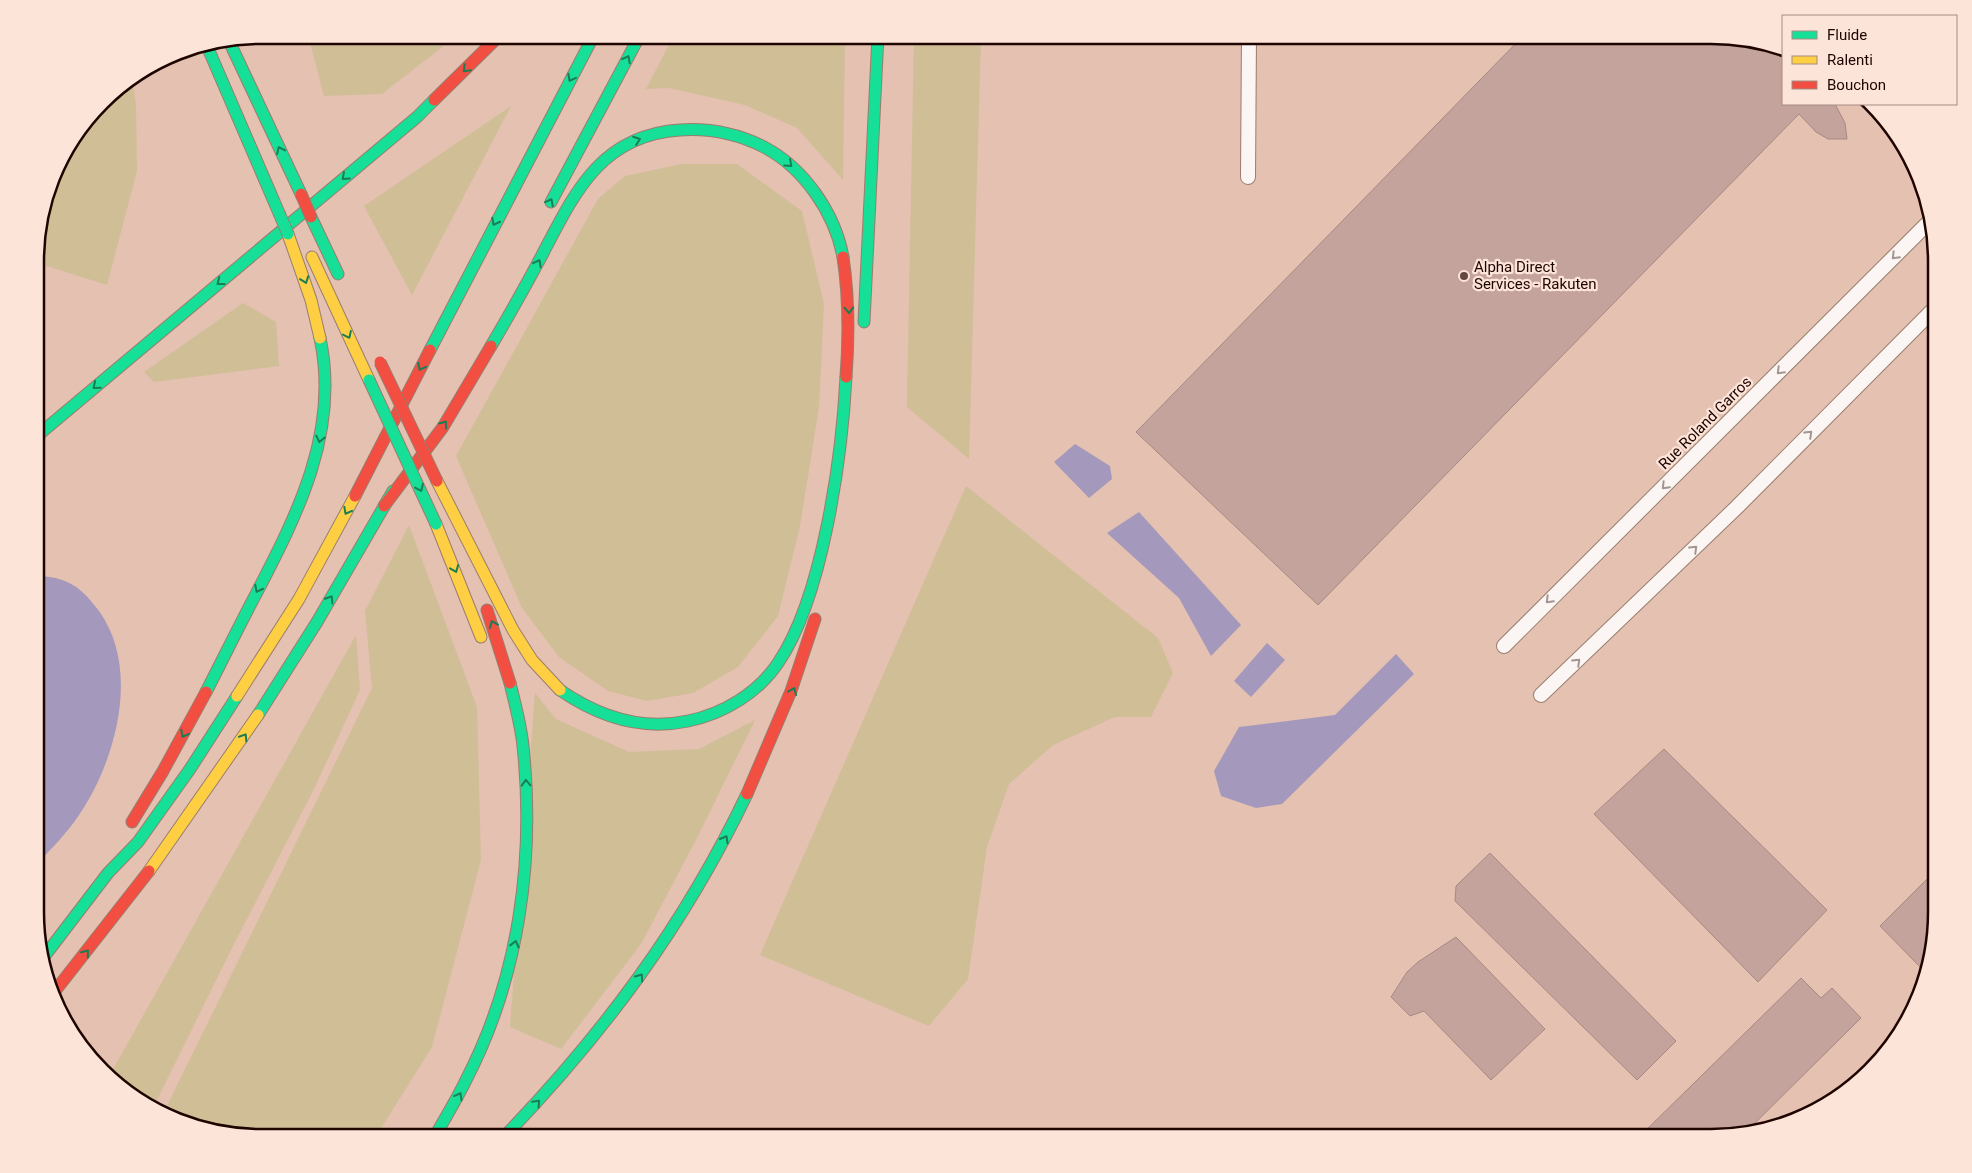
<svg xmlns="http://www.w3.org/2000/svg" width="1972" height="1173" font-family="Roboto,sans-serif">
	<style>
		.green { fill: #d0be97 }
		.water { fill: #a498bc }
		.building { fill: #c3a39b; stroke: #a88982 }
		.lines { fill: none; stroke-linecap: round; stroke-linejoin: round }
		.street-casing { stroke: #9a7d6e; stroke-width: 16 }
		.fast-casing { stroke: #9a7d6e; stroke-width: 13 }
		.slow-casing { stroke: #9a7d6e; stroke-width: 13 }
		.jam-casing { stroke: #9a7d6e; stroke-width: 13 }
		.street { stroke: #fbf6f3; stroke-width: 14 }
		.fast { stroke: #16e098; stroke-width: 11 }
		.slow { stroke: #ffcf43; stroke-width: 11 }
		.jam { stroke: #f24e42; stroke-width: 11 }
		.fast-bridge-casing { stroke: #9a7d6e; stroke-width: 13; stroke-linecap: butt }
		.jam-bridge-casing { stroke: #9a7d6e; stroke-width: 13; stroke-linecap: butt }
		.fast-bridge { stroke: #16e098; stroke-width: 11 }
		.jam-bridge { stroke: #f24e42; stroke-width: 11 }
		.oneway { stroke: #1a7d54 }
		.oneway2 { stroke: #a39692 }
		.poi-dot { fill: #64473e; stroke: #fde4d9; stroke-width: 2 }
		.labels { text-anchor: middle; stroke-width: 4.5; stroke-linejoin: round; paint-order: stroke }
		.poi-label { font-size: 15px; fill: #1f0500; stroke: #fde4d9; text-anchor: start }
		.street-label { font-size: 15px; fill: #1f0500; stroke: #fde4d9 }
		.rim { fill: none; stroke: #1f0500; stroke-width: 2.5 }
	</style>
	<rect width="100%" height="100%" fill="#e4c1b1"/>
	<g class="green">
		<path d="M 308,35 L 453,35 L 446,44 L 382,94 L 324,96 Z"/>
		<path d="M 674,35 L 845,35 L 843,180 L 797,128 L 745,105 L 669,88 L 646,89 Z"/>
		<path d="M 914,35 L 981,35 L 969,459 L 907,407 Z"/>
		<path d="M 132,78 L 136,104 L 137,171 L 107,285 L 37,263 L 38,228 L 58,161 L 112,91 Z"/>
		<path d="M 511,106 L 412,295 L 364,206 Z"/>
		<path d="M 682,164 L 737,164 L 802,211 L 824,304 L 819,407 L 800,526 L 778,616 L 738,667 L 693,693 L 647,701 L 608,691 L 559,657 L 522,608 L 456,456 L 598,199 L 625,176 Z"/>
		<path d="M 243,303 L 276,322 L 279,366 L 154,382 L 144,372 Z"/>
		<path d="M 966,486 L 1158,638 L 1173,673 L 1151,717 L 1115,717 L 1053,745 L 1009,784 L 987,847 L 968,979 L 929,1026 L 760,955 Z"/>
		<path d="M 409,525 L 477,707 L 481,860 L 432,1047 L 375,1138 L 261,1138 L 202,1130 L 163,1114 L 372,688 L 365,611 Z"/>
		<path d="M 356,635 L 360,690 L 314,789 L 233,946 L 152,1110 L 148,1108 L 111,1073 Z"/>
		<path d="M 535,693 L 556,719 L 629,752 L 699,749 L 755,720 L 698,836 L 641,944 L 561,1049 L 510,1027 Z"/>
	</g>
	<g class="water">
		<path d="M 1075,444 L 1110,466 L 1112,479 L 1089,498 L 1054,462 Z"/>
		<path d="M 1139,512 L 1241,625 L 1211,656 L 1179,598 L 1107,533 Z"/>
		<path d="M 37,576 C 68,577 81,587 99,611 C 141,669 116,761 79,815 C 67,833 51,849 37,864 Z"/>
		<path d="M 1267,643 L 1285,660 L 1251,697 L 1234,681 Z"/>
		<path d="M 1396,654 L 1414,674 L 1282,804 L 1256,808 L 1221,796 L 1214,771 L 1239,727 L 1335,715 Z"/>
	</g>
	<g class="building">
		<path d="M 1524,35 L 1711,35 L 1770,43 L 1783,50 L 1783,104 L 1835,104 L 1845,123 L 1847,139 L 1828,139 L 1816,132 L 1799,114 L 1318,605 L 1136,432 Z"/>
		<path d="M 1664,749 L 1827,910 L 1758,982 L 1594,814 Z"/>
		<path d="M 1490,853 L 1676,1041 L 1637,1080 L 1455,901 L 1456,886 Z"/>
		<path d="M 1937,869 L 1937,927 L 1923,970 L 1880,926 Z"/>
		<path d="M 1456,937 L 1545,1029 L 1491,1080 L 1424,1011 L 1410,1016 L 1391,997 L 1407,972 L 1418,962 Z"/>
		<path d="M 1801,978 L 1821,998 L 1832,988 L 1861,1018 L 1747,1131 L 1726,1138 L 1638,1138 Z"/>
	</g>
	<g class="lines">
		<g class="street-casing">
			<g id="street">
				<path d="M 1248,177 L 1249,35"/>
				<path d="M 1504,646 L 1929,222"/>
				<path d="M 1541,695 L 1737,507 L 1936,307"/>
			</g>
		</g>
		<g class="fast-casing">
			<g id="fast">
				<path d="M 229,41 L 301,194"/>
				<path d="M 207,46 L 279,213"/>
				<path d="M 551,202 L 640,35"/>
				<path d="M 311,217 L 338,274"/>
				<path d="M 864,322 L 878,35"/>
				<path d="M 491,346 C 508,317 525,287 541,257 C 574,194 600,135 680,130 C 709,128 738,134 764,147 C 804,168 835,213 843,257"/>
				<path d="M 430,350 L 594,35"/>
				<path d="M 37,436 L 417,117 L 434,100"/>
				<path d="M 560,690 C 599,717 641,731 688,721 C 723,714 758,693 778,663 C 823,597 842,456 846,377"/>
				<path d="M 206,692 C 223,659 239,626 256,594 C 298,513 340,431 320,338"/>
				<path d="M 258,715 L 317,622 L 393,491"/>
				<path d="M 43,958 L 108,873 L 138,842 L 190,769 L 237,696"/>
				<path d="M 434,1138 C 445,1118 457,1099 467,1078 C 519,977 535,859 523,746 C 521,725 515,704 510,683"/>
				<path d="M 503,1138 C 604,1033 684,926 747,794"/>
			</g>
		</g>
		<g class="slow-casing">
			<g id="slow">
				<path d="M 288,234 L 311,300 L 320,338"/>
				<path d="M 312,257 L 369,380"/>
				<path d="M 437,481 L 513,630 L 532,660 L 560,690"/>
				<path d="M 436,524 L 481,637"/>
				<path d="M 237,696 L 299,599 L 355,496"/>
				<path d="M 149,871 L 258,715"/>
			</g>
		</g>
		<g class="jam-casing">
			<g id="jam">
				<path d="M 434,100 L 500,35"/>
				<path d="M 843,257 C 849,297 849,337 846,377"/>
				<path d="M 355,496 L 430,350"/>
				<path d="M 384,506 L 443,427 L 491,346"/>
				<path d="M 487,610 L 510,683"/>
				<path d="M 747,794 L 791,691 L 815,619"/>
				<path d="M 132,822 L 163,771 L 206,692"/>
				<path d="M 55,991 L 149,871"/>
			</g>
		</g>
		<use href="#street" class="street"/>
		<use href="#fast" class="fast"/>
		<use href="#slow" class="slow"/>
		<use href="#jam" class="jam"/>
		<g class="fast-bridge-casing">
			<g id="fast-bridge">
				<path d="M 279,213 L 288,234"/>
				<path d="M 369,380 L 436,524"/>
			</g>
		</g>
		<g class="jam-bridge-casing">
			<g id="jam-bridge">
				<path d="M 301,194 L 311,217"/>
				<path d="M 380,362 L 437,481"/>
			</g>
		</g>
		<use href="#fast-bridge" class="fast-bridge"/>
		<use href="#jam-bridge" class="jam-bridge"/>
	</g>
	<defs><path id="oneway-chevron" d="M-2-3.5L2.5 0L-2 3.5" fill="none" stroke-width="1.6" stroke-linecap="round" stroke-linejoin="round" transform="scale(1.25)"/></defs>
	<g class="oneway">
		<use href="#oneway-chevron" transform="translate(627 59) rotate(-62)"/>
		<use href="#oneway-chevron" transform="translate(466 69) rotate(135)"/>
		<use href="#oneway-chevron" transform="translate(571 78) rotate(118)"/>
		<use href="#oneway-chevron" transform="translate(637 140) rotate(-20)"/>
		<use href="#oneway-chevron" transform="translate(280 150) rotate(-115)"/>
		<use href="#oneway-chevron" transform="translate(789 164) rotate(42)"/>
		<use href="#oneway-chevron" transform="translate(345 177) rotate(138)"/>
		<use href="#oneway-chevron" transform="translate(550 202) rotate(-62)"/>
		<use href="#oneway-chevron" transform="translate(495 222) rotate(117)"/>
		<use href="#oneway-chevron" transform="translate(538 263) rotate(-62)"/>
		<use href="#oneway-chevron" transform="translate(305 280) rotate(70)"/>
		<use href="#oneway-chevron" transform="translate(220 282) rotate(142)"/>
		<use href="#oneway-chevron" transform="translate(849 310) rotate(87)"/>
		<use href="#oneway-chevron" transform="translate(348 335) rotate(65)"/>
		<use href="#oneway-chevron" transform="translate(421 367) rotate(117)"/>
		<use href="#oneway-chevron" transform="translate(96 386) rotate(140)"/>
		<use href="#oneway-chevron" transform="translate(444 424) rotate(-54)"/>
		<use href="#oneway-chevron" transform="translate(320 439) rotate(102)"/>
		<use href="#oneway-chevron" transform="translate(420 488) rotate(65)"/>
		<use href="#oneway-chevron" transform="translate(347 511) rotate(118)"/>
		<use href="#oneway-chevron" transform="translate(455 569) rotate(68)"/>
		<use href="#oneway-chevron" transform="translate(258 589) rotate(117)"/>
		<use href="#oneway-chevron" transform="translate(330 599) rotate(-58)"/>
		<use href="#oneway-chevron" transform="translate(493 624) rotate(-112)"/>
		<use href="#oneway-chevron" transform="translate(793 691) rotate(-68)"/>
		<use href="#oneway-chevron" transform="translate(184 734) rotate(118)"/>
		<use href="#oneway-chevron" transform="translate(244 737) rotate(-58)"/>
		<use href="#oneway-chevron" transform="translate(526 783) rotate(-92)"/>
		<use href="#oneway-chevron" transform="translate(725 839) rotate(-60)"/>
		<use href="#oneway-chevron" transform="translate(515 944) rotate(-76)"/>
		<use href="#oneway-chevron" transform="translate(86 953) rotate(-51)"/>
		<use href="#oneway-chevron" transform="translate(640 977) rotate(-55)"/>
		<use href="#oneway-chevron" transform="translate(459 1096) rotate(-61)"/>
		<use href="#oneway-chevron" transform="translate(537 1103) rotate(-47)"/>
	</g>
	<g class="oneway2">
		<use href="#oneway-chevron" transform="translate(1895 256) rotate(135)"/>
		<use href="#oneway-chevron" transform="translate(1780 371) rotate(135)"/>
		<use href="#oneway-chevron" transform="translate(1809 434) rotate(-44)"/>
		<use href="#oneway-chevron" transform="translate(1665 486) rotate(135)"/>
		<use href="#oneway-chevron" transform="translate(1694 549) rotate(-44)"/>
		<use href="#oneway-chevron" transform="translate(1549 600) rotate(135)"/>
		<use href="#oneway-chevron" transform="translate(1577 662) rotate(-44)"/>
	</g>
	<circle class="poi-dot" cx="1464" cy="276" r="5"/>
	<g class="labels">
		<g class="poi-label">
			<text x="1474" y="272">Alpha Direct<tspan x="1474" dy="17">Services - Rakuten</tspan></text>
		</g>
		<g class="street-label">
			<text transform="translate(1705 423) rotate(-45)" y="5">Rue Roland Garros</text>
		</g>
	</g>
	<path d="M0 0H1972V1173H0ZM261 44H1711A217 217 0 0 1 1928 261V912A217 217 0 0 1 1711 1129H261A217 217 0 0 1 44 912V261A217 217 0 0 1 261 44Z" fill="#fde4d9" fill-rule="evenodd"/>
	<path class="rim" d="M261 44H1711A217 217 0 0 1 1928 261V912A217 217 0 0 1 1711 1129H261A217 217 0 0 1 44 912V261A217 217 0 0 1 261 44Z"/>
	<rect x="1782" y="15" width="175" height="90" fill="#fde4d9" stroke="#a48b82"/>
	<rect x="1792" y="31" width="25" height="8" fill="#16e098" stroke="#a48b82"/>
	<text x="1827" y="40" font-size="15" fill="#1f0500">Fluide</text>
	<rect x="1792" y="56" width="25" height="8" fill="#ffcf43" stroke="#a48b82"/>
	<text x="1827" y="65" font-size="15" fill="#1f0500">Ralenti</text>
	<rect x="1792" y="81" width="25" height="8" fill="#f24e42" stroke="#a48b82"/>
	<text x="1827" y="90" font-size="15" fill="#1f0500">Bouchon</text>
</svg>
